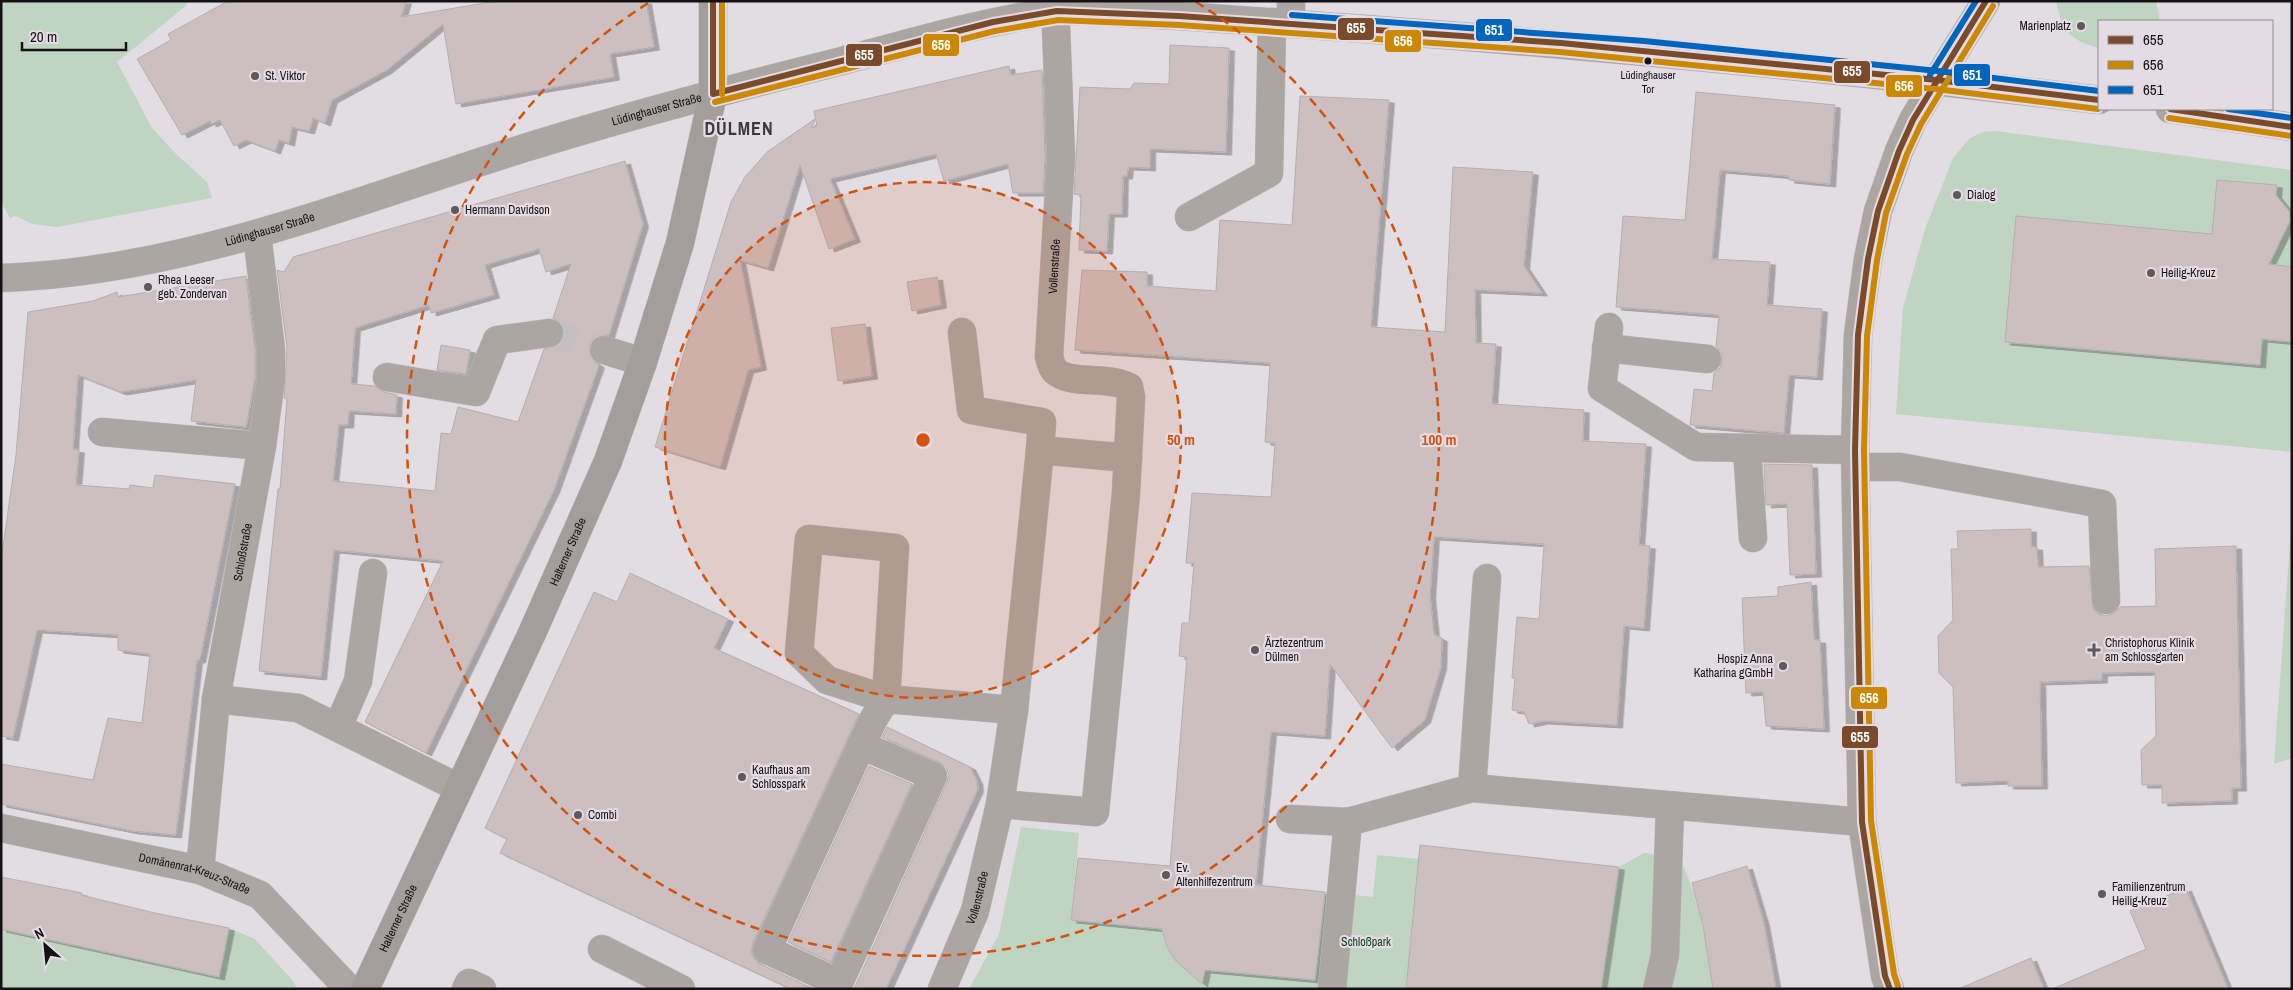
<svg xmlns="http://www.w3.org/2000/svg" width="2293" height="990" font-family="'Archivo Narrow',sans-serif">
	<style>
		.green { fill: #bfd5c2 }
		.building { fill: #cdbebf; stroke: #b3afb1; fill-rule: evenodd; filter: url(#shadow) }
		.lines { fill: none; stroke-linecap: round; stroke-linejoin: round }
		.minor-tunnel { stroke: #c3bfc3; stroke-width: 28; stroke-dasharray: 28 14; stroke-linecap: butt }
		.minor-casing { stroke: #bcb9bc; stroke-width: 29 }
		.major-casing { stroke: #bcb9bc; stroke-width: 29 }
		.minor { stroke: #aba6a2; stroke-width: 28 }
		.major { stroke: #a39e9b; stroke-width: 28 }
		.bus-1-casing { stroke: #e4dbe4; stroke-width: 10 }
		.bus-2-casing { stroke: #e4dbe4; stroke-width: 10 }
		.bus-3-casing { stroke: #e4dbe4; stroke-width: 10 }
		.bus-1 { stroke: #7a4b2a; stroke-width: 6 }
		.bus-2 { stroke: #ca8804; stroke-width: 6 }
		.bus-3 { stroke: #0065bd; stroke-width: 6 }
		.ring { fill: none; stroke: #d3520d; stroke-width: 2.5; stroke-dasharray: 9 6 }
		.poi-dot { fill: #5d595d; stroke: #e4dbe4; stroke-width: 2 }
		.bus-dot { fill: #151215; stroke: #e4dbe4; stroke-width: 2 }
		.labels { text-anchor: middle; stroke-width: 4.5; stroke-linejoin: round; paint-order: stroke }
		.bus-label { font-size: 11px; fill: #151215; stroke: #e4dbe4 }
		.poi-label { font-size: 12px; fill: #151215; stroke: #e4dbe4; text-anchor: start }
		.street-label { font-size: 12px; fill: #151215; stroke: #e4dbe4 }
		.park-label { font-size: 12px; fill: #0d441c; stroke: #e4dbe4 }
		.district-label { font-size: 18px; font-weight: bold; letter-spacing: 1px; fill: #3e373e; stroke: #e4dbe4 }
		.centre { fill: #d3520d; stroke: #e4dbe4; stroke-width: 2.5 }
		.ring-label { font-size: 15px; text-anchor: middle; font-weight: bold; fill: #d3520d; stroke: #e4dbe4; stroke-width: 4.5; stroke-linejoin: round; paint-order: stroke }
		.line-badge { stroke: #e4dbe4; stroke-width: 2 }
		.badge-label { font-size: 14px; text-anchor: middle; font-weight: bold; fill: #fff }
	</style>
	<defs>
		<filter id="shadow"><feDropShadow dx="5.5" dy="3" stdDeviation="0" flood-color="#0004"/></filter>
	</defs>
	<rect width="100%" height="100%" fill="#e2dde2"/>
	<g class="green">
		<path d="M 1,1 L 186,1 L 187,5 L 117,62 L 152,128 L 176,154 L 207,182 L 212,198 L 57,227 L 33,224 L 15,216 L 10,218 L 1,202 Z"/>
		<path d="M 2056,1 L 2156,1 L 2160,21 L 2099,21 L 2098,48 C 2069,39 2062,32 2056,1 Z"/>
		<path d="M 1995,131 L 2292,170 L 2292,452 L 1896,414 L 1903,308 L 1925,229 L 1953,158 L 1970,138 L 1982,132 Z"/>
		<path d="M 2292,515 L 2292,758 L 2274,764 Z"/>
		<path d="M 1021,827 L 1079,833 L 1071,920 L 1161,929 C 1169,952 1178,970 1203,978 L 1205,970 L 1315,980 L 1325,892 L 1373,897 L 1377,855 L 1419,859 L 1406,989 L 969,989 L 999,934 Z"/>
		<path d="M 1644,853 L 1679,857 C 1700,899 1706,943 1713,989 L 1601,989 L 1619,867 Z"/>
		<path d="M 229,928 L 255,939 L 293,981 L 297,989 L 1,989 L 1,929 L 219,977 Z"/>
	</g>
	<g class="building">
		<path d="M 228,1 L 406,1 L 401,17 L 497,1 L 646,1 L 654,47 L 610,54 L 614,77 L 456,104 L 443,24 L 387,70 L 332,100 L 325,123 L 313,118 L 309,131 L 292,127 L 289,143 L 279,140 L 275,151 L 246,140 L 234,146 L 220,120 L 211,124 L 210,121 L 182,135 L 137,59 L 171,40 L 168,34 Z"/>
		<path d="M 1170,45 L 1229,48 L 1226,152 L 1150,149 L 1150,168 L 1128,167 L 1127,176 L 1123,176 L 1122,214 L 1109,214 L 1107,251 L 1079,250 L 1081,195 L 1074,194 L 1080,87 L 1130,89 L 1134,83 L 1169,84 Z"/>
		<path d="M 1009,66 L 1011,75 L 1042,70 L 1045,157 L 1043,193 L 1013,193 L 1008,164 L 944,181 L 936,154 L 830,179 L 855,239 L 829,249 L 800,165 L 768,268 L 740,260 L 761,367 L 748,370 L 720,467 L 655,447 L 731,202 L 745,177 L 767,152 L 815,119 L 812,128 L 817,126 L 814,111 Z"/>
		<path d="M 1696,92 L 1835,105 L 1830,184 L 1789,180 L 1789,176 L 1720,170 L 1712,259 L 1770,262 L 1767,305 L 1822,309 L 1817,377 L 1789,375 L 1784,433 L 1690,425 L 1694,389 L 1712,391 L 1714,373 L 1720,368 L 1722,361 L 1721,353 L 1716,346 L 1719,315 L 1616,307 L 1623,216 L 1685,220 Z"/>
		<path d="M 1300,96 L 1389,100 L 1371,327 L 1445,332 L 1453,167 L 1533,172 L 1524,266 L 1542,293 L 1475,290 L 1476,343 L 1496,344 L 1492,404 L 1584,410 L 1583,441 L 1646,444 L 1639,545 L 1650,546 L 1644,628 L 1624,626 L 1617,725 L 1543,721 L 1529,724 L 1524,712 L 1512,710 L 1515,678 L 1512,678 L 1517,617 L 1539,619 L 1544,544 L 1434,537 L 1430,596 L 1434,634 L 1442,639 L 1441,667 L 1425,720 L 1392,748 L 1330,664 L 1325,736 L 1271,732 L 1256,885 L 1325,892 L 1315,980 L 1205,970 L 1202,984 L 1176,961 L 1167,947 L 1162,929 L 1071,920 L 1078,858 L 1170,866 L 1187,657 L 1179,656 L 1182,623 L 1189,623 L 1194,563 L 1186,563 L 1192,493 L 1271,497 L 1275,443 L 1265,442 L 1270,363 L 1075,350 L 1082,270 L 1147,272 L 1147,286 L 1216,291 L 1220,220 L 1292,225 Z"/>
		<path d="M 625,161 L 643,224 L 609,335 L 600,335 L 593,339 L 589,345 L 589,354 L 593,361 L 599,365 L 554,490 L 426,753 L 365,722 L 443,561 L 334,550 L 321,677 L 259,671 L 278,489 L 280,489 L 287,399 L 284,398 L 287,348 L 277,270 L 284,272 L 293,257 ZM 539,249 L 546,272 L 571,264 L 553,318 L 561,323 L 564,331 L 563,339 L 559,345 L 544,349 L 518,422 L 458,407 L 451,434 L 441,433 L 435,491 L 333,481 L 339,425 L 348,425 L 349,411 L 396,414 L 397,395 L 384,392 L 375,386 L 351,384 L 355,328 L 429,305 L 431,313 L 494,295 L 485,265 Z"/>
		<path d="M 2217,180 L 2277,185 L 2276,195 L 2289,211 L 2290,221 L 2269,264 L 2292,267 L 2292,342 L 2262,339 L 2260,365 L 2005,342 L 2016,216 L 2212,234 Z"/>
		<path d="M 246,276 L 255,351 L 255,378 L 246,427 L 191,421 L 196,380 L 121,392 L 78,375 L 73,449 L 79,450 L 76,485 L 129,489 L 130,485 L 153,488 L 155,475 L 235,484 L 200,660 L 197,660 L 176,835 L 133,831 L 1,804 L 1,764 L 93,780 L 108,718 L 142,723 L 150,654 L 118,650 L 118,635 L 37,630 L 13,738 L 1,736 L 1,561 L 16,455 L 28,312 L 93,301 L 117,292 L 118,297 Z"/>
		<path d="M 937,277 L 941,305 L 912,311 L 907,282 Z"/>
		<path d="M 865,324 L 872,376 L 838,381 L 831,328 Z"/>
		<path d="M 441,345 L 470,350 L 466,374 L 437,370 Z"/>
		<path d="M 1764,464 L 1812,465 L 1816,574 L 1790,575 L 1787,504 L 1766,505 Z"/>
		<path d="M 2031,529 L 2031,547 L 2037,547 L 2038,567 L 2089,566 L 2093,608 L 2098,614 L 2106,616 L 2114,613 L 2120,607 L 2156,606 L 2155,549 L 2236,546 L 2241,788 L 2232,788 L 2232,801 L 2162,803 L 2162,785 L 2142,785 L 2141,750 L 2156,736 L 2155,672 L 2102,673 L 2102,680 L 2040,682 L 2042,786 L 2008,786 L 2008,781 L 1956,783 L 1953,687 L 1939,673 L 1938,636 L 1953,620 L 1951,549 L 1958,549 L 1957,531 Z"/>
		<path d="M 630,573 L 728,619 L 714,648 L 859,714 L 753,943 L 751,951 L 754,959 L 760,964 L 814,989 L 791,989 L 500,853 L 507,839 L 485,828 L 594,592 L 617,602 Z"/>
		<path d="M 1811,582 L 1814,640 L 1820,640 L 1824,729 L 1766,726 L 1763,692 L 1746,693 L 1742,598 L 1778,596 L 1778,587 Z"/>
		<path d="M 887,727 L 970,767 L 977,781 L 978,789 L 886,989 L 854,989 L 947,782 L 949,775 L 946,767 L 939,762 L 882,737 Z"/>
		<path d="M 869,766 L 912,784 L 831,962 L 788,942 Z"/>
		<path d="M 1420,845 L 1619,867 L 1601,989 L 1406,989 Z"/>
		<path d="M 1747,866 L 1764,923 L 1776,989 L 1713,989 L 1703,926 L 1692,883 Z"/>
		<path d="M 1,877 L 82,893 L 81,895 L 155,913 L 229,928 L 219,977 L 1,929 Z"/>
		<path d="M 2186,888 L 2228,989 L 2052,989 L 2146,949 L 2130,911 Z"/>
		<path d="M 2031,958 L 2044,989 L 1958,989 Z"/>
	</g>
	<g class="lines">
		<path class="minor-tunnel" d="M 549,333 L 604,350"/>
		<g class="minor-casing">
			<g id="minor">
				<path d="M 1291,1 L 1291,24"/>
				<path d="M 2170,109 L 2292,127"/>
				<path d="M 1189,217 L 1269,173 L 1272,22"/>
				<path id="s1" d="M 1,278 C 160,273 310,218 459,169 C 585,127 713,93 842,61 C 911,43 980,22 1051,12 C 1078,9 1109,13 1137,14 C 1208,17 1279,23 1351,28 C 1601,46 1850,70 2099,100"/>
				<path d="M 1609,327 L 1602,388 L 1696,447 L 1855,450"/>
				<path d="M 962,332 L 971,410 L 1042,422 L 1040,450"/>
				<path d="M 1606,348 L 1707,359"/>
				<path d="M 604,350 L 643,362"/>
				<path d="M 387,377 L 476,392 L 497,340 L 549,333"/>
				<path d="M 102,432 L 262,446"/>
				<path d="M 1747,448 L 1753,538"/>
				<path d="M 1856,467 L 1900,467 L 2102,504 L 2106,600"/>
				<path d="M 216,699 L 298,708 L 459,788"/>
				<path d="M 338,727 L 358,681 L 373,573"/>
				<path d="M 861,745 L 933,776 L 839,983 L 767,950 L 873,720 L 886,699 L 895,548 L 809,539 L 799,653 L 827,680 L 886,699 L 1014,710"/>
				<path d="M 1472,788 L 1487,578"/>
				<path id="s2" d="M 1000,804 L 1095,812 L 1126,493 L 1131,397 L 1129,387 C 1108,375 1072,386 1055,371 C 1052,368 1050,361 1049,356 L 1061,157 L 1055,1"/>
				<path d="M 1290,819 L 1348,822 L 1472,788 L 1862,822"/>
				<path id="s3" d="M 1,828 L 200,870 L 260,895 L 349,989"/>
				<path id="s4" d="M 200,870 L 216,699 L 262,446 L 271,379 L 271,350 L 257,234"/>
				<path d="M 602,949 L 681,989"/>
				<path d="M 466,989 L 469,983 L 482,989"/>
				<path id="s5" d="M 942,989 L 975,911 L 1000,804 L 1014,710 L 1040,450 L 1128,458"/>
				<path d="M 1332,989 L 1348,822"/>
				<path d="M 1657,989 L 1665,955 L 1670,807"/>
				<path d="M 1890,989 L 1885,976 L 1862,822 L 1855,450 L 1858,335 L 1868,259 L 1878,211 L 1899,151 L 1913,120 L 1937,80 L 1986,1"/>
			</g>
		</g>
		<g class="major-casing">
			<g id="major">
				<path id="s6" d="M 365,989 L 533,631 L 608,461 L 643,362 L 680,243 L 713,94 L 713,1"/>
			</g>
		</g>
		<use href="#minor" class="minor"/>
		<use href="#major" class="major"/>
		<g class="bus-1-casing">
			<g id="bus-1">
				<path d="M 713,1 L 713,94 L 993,22 L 1057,11 L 1179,16 L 1561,43 L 1937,80 L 2099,100"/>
				<path d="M 2170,109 L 2292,127"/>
				<path d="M 1890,989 L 1885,976 L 1862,822 L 1855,450 L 1858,335 L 1868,259 L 1878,211 L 1899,151 L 1913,120 L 1986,1"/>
			</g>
		</g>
		<g class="bus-2-casing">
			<g id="bus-2">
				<path d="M 722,1 L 722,94"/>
				<path d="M 715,102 L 995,31 L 1058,20 L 1179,25 L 1560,52 L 1936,89 L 2098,109"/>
				<path d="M 2169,118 L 2291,136"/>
				<path d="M 1898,986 L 1894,974 L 1871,821 L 1864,450 L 1867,336 L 1877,260 L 1886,213 L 1907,154 L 1921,124 L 1993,6"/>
			</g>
		</g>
		<g class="bus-3-casing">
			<g id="bus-3">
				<path d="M 1292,15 L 1644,41 L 1938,71 L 2099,91"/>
				<path d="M 1930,75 L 1976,1"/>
				<path d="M 2228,109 L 2292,118"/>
			</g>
		</g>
		<use href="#bus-1" class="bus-1"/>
		<use href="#bus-2" class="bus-2"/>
		<use href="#bus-3" class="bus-3"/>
	</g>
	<circle cx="923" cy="440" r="258" fill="#d3520d" fill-opacity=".12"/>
	<g class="ring">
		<circle cx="923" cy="440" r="258"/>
		<path d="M1196 2A516 516 0 1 1 650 2"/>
	</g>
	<g class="poi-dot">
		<circle cx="2081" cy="26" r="5"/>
		<circle cx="255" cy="76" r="5"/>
		<circle cx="1957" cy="195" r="5"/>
		<circle cx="455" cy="210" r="5"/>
		<circle cx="2151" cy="273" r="5"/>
		<circle cx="148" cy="287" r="5"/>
		<circle cx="1255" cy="650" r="5"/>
		<path d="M2091.5 642.5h5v5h5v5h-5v5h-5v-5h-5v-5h5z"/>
		<circle cx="1783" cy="666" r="5"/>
		<circle cx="742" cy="777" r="5"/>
		<circle cx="578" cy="815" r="5"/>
		<circle cx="1166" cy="875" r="5"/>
		<circle cx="2102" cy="894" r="5"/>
	</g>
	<circle class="bus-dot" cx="1648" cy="61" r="4.5"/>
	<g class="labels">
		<g class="bus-label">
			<text x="1648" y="79">Lüdinghauser<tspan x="1648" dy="14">Tor</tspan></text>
		</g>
		<g class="poi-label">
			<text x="2071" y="30" text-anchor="end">Marienplatz</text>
			<text x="265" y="80">St. Viktor</text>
			<text x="1967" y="199">Dialog</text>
			<text x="465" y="214">Hermann Davidson</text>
			<text x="2161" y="277">Heilig-Kreuz</text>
			<text x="158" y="284">Rhea Leeser<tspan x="158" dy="14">geb. Zondervan</tspan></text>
			<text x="1265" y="647">Ärztezentrum<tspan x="1265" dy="14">Dülmen</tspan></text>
			<text x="2105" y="647">Christophorus Klinik<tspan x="2105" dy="14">am Schlossgarten</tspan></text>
			<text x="1773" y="663" text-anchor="end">Hospiz Anna<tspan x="1773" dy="14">Katharina gGmbH</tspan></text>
			<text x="752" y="774">Kaufhaus am<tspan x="752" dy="14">Schlosspark</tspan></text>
			<text x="588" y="819">Combi</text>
			<text x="1176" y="872">Ev.<tspan x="1176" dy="14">Altenhilfezentrum</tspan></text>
			<text x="2112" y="891">Familienzentrum<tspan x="2112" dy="14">Heilig-Kreuz</tspan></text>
		</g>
		<g class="street-label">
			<text dy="4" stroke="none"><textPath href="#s1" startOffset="679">Lüdinghauser Straße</textPath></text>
			<text dy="4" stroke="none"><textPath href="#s1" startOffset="274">Lüdinghauser Straße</textPath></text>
			<text dy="4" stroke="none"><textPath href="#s2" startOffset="705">Vollenstraße</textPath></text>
			<text dy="4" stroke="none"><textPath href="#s4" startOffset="321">Schloßstraße</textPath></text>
			<text dy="4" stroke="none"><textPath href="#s6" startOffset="482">Halterner Straße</textPath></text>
			<text dy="4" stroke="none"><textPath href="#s3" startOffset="199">Domänenrat-Kreuz-Straße</textPath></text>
			<text dy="4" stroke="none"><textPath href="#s5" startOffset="98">Vollenstraße</textPath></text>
			<text dy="4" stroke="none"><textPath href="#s6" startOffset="78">Halterner Straße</textPath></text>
		</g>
		<g class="park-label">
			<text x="1366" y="946">Schloßpark</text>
		</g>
		<g class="district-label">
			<text x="739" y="135">DÜLMEN</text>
		</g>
	</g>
	<circle cx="923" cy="440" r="8" class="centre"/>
	<g class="ring-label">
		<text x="1181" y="445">50 m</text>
		<text x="1439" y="445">100 m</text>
	</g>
	<g class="line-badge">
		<rect x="1337" y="17" width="38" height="24" rx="5" fill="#7a4b2a"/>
		<rect x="1475" y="18" width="38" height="24" rx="5" fill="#0065bd"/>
		<rect x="1384" y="29" width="38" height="24" rx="5" fill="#ca8804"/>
		<rect x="922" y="33" width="38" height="24" rx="5" fill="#ca8804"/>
		<rect x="845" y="43" width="38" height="24" rx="5" fill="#7a4b2a"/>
		<rect x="1833" y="60" width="38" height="24" rx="5" fill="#7a4b2a"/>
		<rect x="1953" y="63" width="38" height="24" rx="5" fill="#0065bd"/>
		<rect x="1885" y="74" width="38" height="24" rx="5" fill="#ca8804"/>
		<rect x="1850" y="686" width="38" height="24" rx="5" fill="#ca8804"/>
		<rect x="1841" y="725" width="38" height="24" rx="5" fill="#7a4b2a"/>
	</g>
	<g class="badge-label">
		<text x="1356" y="33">655</text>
		<text x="1494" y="35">651</text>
		<text x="1403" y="46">656</text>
		<text x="941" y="50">656</text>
		<text x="864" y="60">655</text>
		<text x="1852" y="76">655</text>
		<text x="1972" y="80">651</text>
		<text x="1904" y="91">656</text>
		<text x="1869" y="703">656</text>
		<text x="1860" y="742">655</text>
	</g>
	<rect width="2293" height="990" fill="none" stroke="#151215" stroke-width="5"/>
	<rect x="2098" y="20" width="175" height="90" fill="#e4dbe4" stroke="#918b91"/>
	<rect x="2108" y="36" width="25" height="8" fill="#7a4b2a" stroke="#918b91"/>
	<text x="2143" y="45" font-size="15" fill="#151215">655</text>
	<rect x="2108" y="61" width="25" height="8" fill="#ca8804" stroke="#918b91"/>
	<text x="2143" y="70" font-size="15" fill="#151215">656</text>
	<rect x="2108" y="86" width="25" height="8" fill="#0065bd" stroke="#918b91"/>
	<text x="2143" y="95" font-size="15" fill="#151215">651</text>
	<g transform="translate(45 945) rotate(333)" stroke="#e4dbe4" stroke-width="4" paint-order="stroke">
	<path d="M0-4L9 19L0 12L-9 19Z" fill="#151215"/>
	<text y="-8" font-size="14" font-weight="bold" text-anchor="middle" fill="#151215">N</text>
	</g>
	<path d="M22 42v8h104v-8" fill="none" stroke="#151215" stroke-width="2.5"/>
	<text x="30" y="42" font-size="15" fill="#151215" stroke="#e4dbe4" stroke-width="4" paint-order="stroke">20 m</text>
</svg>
